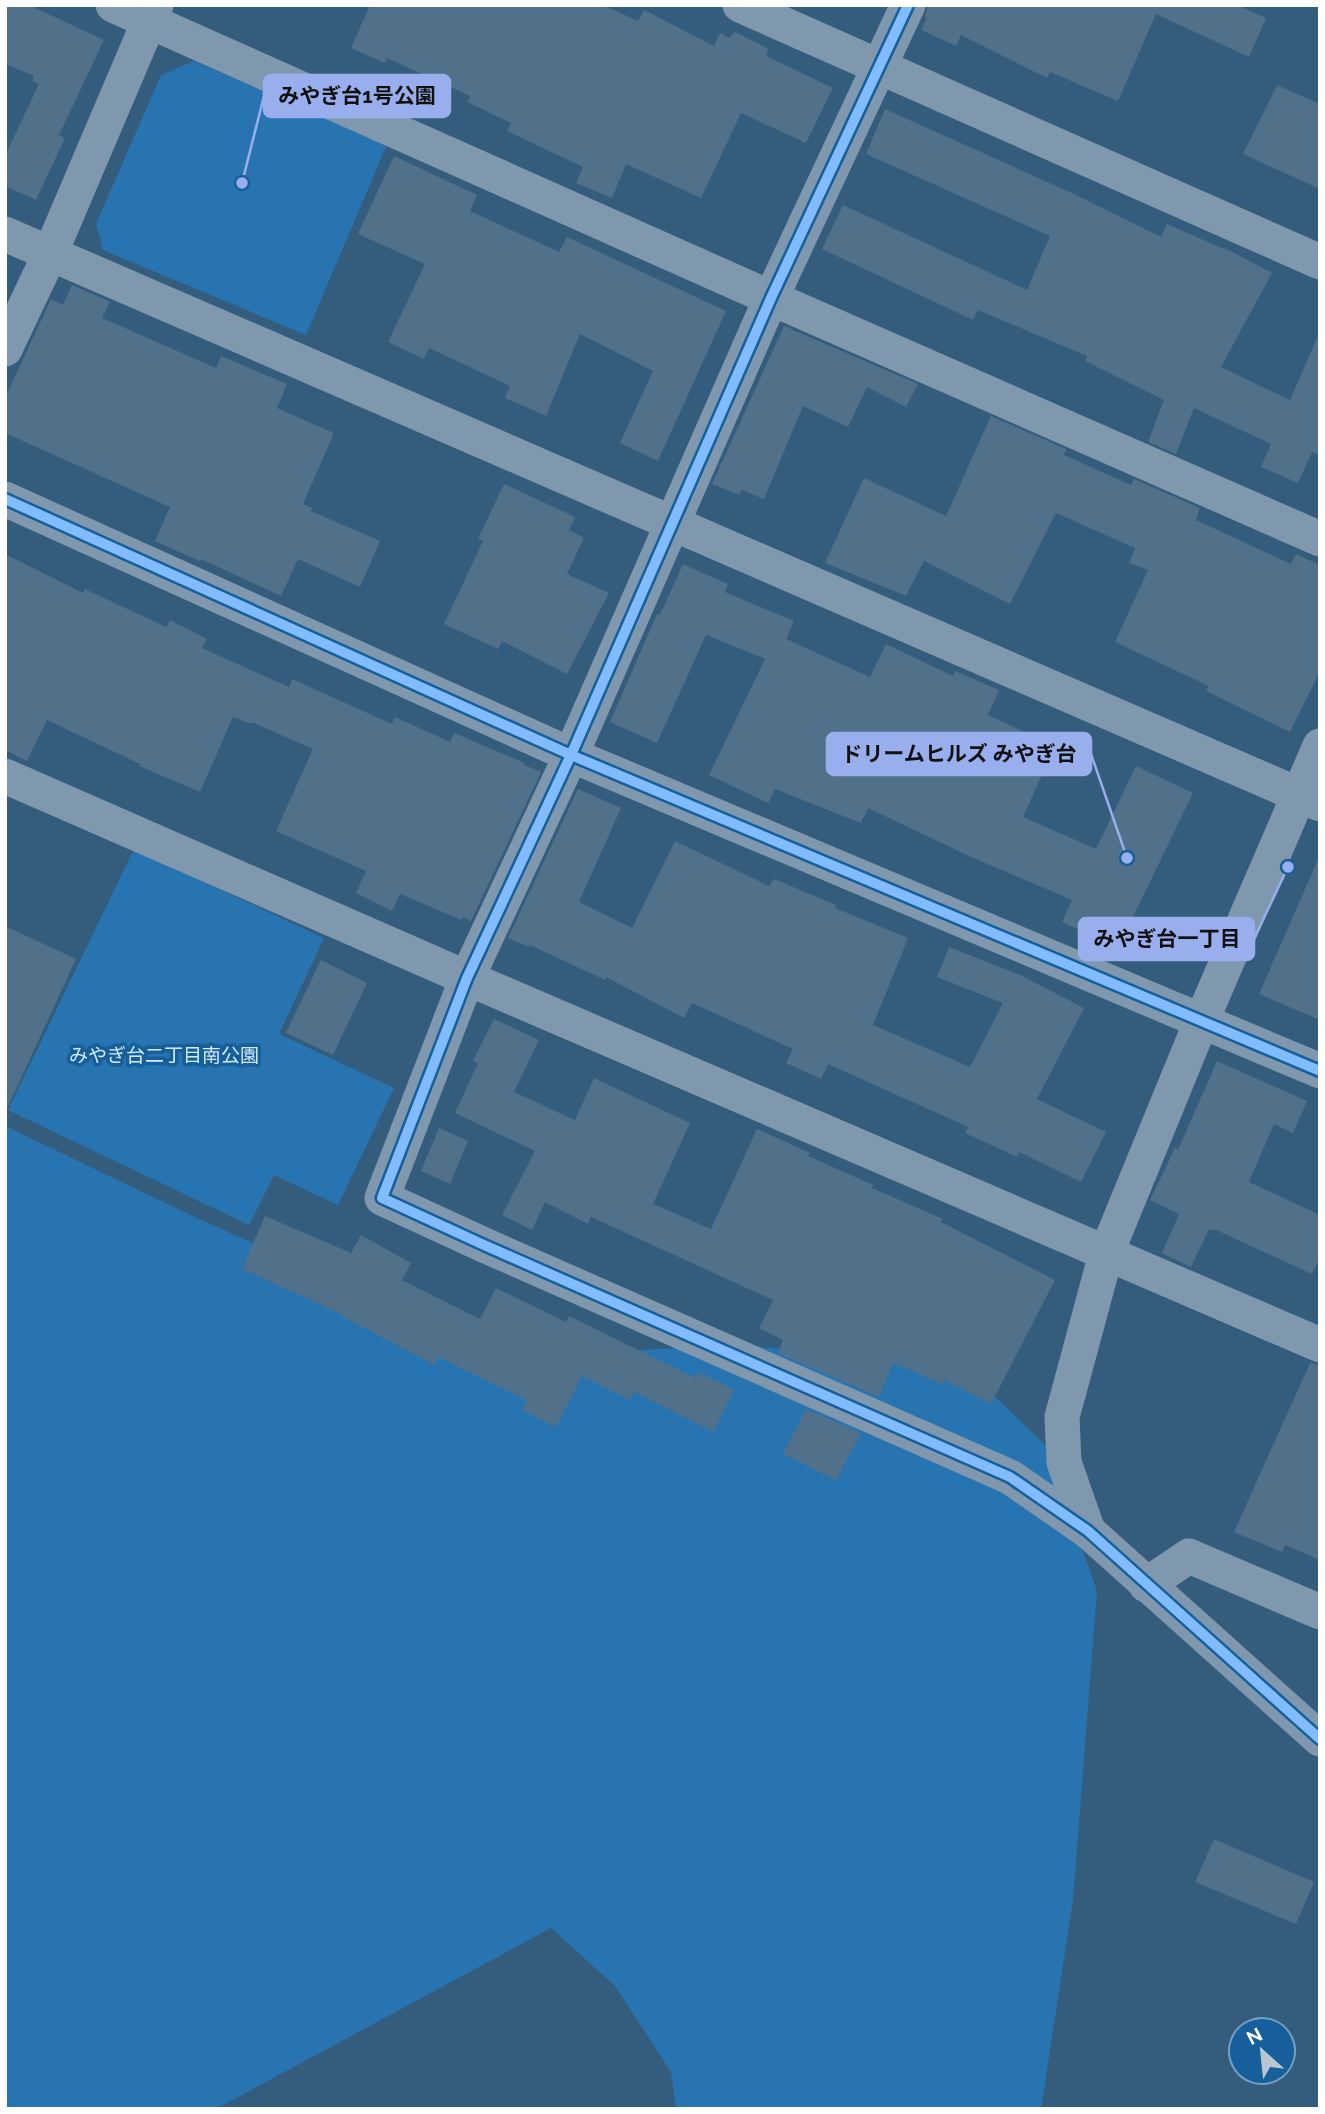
<svg xmlns="http://www.w3.org/2000/svg" width="1325" height="2114" font-family="Raleway,'Noto Sans JP',sans-serif">
	<style>
		.green { fill: #2874b0 }
		.building { fill: #51718b }
		.lines { fill: none; stroke-linecap: round; stroke-linejoin: round }
		.minor { stroke: #7f98ae; stroke-width: 35 }
		.cycleway-casing { stroke: #165f9b; stroke-width: 15 }
		.cycleway { stroke: #80bcff; stroke-width: 10 }
		.labels { text-anchor: middle; stroke-width: 7; stroke-linejoin: round; paint-order: stroke }
		.park-label { font-size: 19px; fill: #d4ebfc; stroke: #165f9b }
		.leader { fill: none; stroke: #99afed; stroke-width: 2.5 }
		.callout-dot { fill: #99afed; stroke: #165f9b; stroke-width: 2.5 }
		.callout { fill: #99afed; stroke: #99afed; stroke-width: 2.5 }
		.callout-label { font-size: 21px; text-anchor: middle; font-weight: bold; fill: #111 }
	</style>
	<rect width="100%" height="100%" fill="#345c7d"/>
	<g class="green">
		<path d="M 194,61 L 388,142 L 306,335 L 103,250 L 96,224 L 161,75 Z"/>
		<path d="M 134,849 L 324,938 L 279,1034 L 394,1088 L 338,1205 L 274,1175 L 249,1225 L 8,1110 Z"/>
		<path d="M 5,1126 L 199,1219 L 509,1357 L 732,1345 L 909,1357 L 977,1379 L 1046,1446 L 1097,1591 L 1073,1900 L 1041,2109 L 676,2109 L 671,2072 L 615,1986 L 551,1928 L 216,2109 L 5,2109 Z"/>
	</g>
	<g class="building">
		<path d="M 5,5 L 29,5 L 104,40 L 59,135 L 65,138 L 36,200 L 5,186 L 5,156 L 39,84 L 32,81 L 34,76 L 5,64 Z"/>
		<path d="M 370,5 L 603,5 L 638,21 L 644,10 L 714,46 L 720,33 L 729,38 L 735,32 L 769,49 L 766,56 L 833,88 L 806,143 L 741,113 L 701,198 L 626,164 L 612,198 L 576,183 L 583,167 L 507,131 L 511,123 L 467,102 L 470,96 L 387,58 L 385,63 L 351,48 Z"/>
		<path d="M 928,5 L 1237,5 L 1266,18 L 1249,57 L 1156,14 L 1118,101 L 1050,72 L 1047,78 L 961,35 L 956,46 L 921,30 L 927,18 L 925,17 Z"/>
		<path d="M 1277,85 L 1320,104 L 1320,189 L 1243,154 Z"/>
		<path d="M 885,109 L 1074,194 L 1161,237 L 1167,224 L 1224,249 L 1225,248 L 1272,273 L 1221,367 L 1290,400 L 1320,331 L 1320,455 L 1312,452 L 1298,483 L 1261,467 L 1271,444 L 1194,408 L 1176,454 L 1148,442 L 1164,400 L 1085,361 L 1087,356 L 978,310 L 973,320 L 822,249 L 843,205 L 1027,290 L 1050,236 L 866,154 Z"/>
		<path d="M 394,156 L 477,195 L 470,211 L 559,252 L 567,237 L 726,311 L 658,461 L 620,443 L 653,371 L 580,334 L 546,416 L 505,398 L 510,386 L 429,348 L 424,359 L 388,342 L 425,264 L 358,234 Z"/>
		<path d="M 72,285 L 110,302 L 102,318 L 216,368 L 221,356 L 287,384 L 277,408 L 334,433 L 303,504 L 312,508 L 311,511 L 380,541 L 360,587 L 298,559 L 281,596 L 201,559 L 200,561 L 155,541 L 170,507 L 5,433 L 5,398 L 51,299 L 63,305 Z"/>
		<path d="M 784,326 L 918,384 L 906,407 L 867,387 L 848,427 L 803,406 L 764,499 L 742,490 L 739,495 L 712,484 Z"/>
		<path d="M 991,416 L 1066,449 L 1064,455 L 1131,485 L 1134,479 L 1200,508 L 1196,520 L 1291,564 L 1296,554 L 1320,565 L 1320,671 L 1290,732 L 1206,691 L 1209,686 L 1115,642 L 1148,570 L 1129,563 L 1135,548 L 1056,513 L 1010,604 L 924,561 L 906,596 L 825,563 L 864,478 L 946,516 Z"/>
		<path d="M 504,484 L 575,517 L 569,530 L 584,538 L 567,574 L 609,593 L 567,674 L 502,641 L 498,649 L 444,624 L 483,541 L 478,539 Z"/>
		<path d="M 5,554 L 83,593 L 85,589 L 166,627 L 170,620 L 207,639 L 202,648 L 289,687 L 292,679 L 392,724 L 395,717 L 450,742 L 454,733 L 525,763 L 524,765 L 541,772 L 471,921 L 463,917 L 462,920 L 400,894 L 392,911 L 356,893 L 366,871 L 276,831 L 313,749 L 252,722 L 251,724 L 233,717 L 200,792 L 139,766 L 140,764 L 47,720 L 27,761 L 5,750 Z"/>
		<path d="M 683,564 L 728,584 L 725,592 L 794,621 L 786,639 L 870,677 L 886,644 L 953,676 L 955,671 L 999,690 L 988,715 L 1055,746 L 1023,817 L 1096,849 L 1136,766 L 1193,793 L 1118,948 L 1062,922 L 1072,900 L 969,856 L 868,808 L 861,823 L 775,789 L 768,803 L 709,775 L 765,659 L 706,635 L 657,743 L 610,722 L 657,614 L 660,615 Z"/>
		<path d="M 578,789 L 621,808 L 579,902 L 632,928 L 675,841 L 769,886 L 774,879 L 836,905 L 835,908 L 908,938 L 873,1025 L 970,1067 L 1003,1003 L 937,977 L 949,947 L 1020,975 L 1084,1008 L 1037,1099 L 1106,1132 L 1081,1182 L 1019,1152 L 1017,1157 L 965,1133 L 968,1127 L 828,1064 L 821,1079 L 786,1063 L 793,1049 L 692,1003 L 684,1018 L 606,977 L 605,980 L 530,945 L 529,947 L 508,938 Z"/>
		<path d="M 1320,855 L 1320,1020 L 1259,994 Z"/>
		<path d="M 5,926 L 76,959 L 5,1113 Z"/>
		<path d="M 321,960 L 367,983 L 333,1055 L 286,1033 Z"/>
		<path d="M 494,1019 L 539,1040 L 514,1092 L 575,1120 L 594,1078 L 690,1123 L 653,1204 L 711,1229 L 757,1129 L 810,1153 L 808,1156 L 873,1185 L 872,1188 L 943,1219 L 941,1222 L 1055,1280 L 991,1404 L 944,1380 L 943,1384 L 893,1363 L 879,1397 L 778,1353 L 783,1340 L 759,1328 L 773,1300 L 591,1217 L 588,1224 L 545,1202 L 532,1230 L 502,1215 L 535,1151 L 455,1113 L 478,1063 L 473,1061 Z"/>
		<path d="M 1217,1061 L 1307,1101 L 1293,1133 L 1274,1124 L 1249,1182 L 1320,1215 L 1320,1257 L 1312,1274 L 1214,1229 L 1214,1231 L 1209,1229 L 1191,1267 L 1162,1253 L 1179,1214 L 1150,1200 L 1175,1148 L 1178,1150 Z"/>
		<path d="M 439,1128 L 468,1141 L 450,1184 L 421,1171 Z"/>
		<path d="M 265,1216 L 351,1253 L 361,1235 L 411,1263 L 402,1280 L 480,1319 L 496,1288 L 566,1322 L 569,1316 L 695,1378 L 698,1372 L 734,1390 L 713,1432 L 634,1392 L 630,1400 L 582,1376 L 556,1427 L 522,1410 L 527,1400 L 438,1357 L 434,1365 L 320,1304 L 242,1269 Z"/>
		<path d="M 1310,1363 L 1320,1365 L 1320,1560 L 1285,1545 L 1282,1552 L 1234,1532 Z"/>
		<path d="M 806,1409 L 861,1433 L 836,1480 L 783,1454 Z"/>
		<path d="M 1214,1839 L 1314,1882 L 1296,1924 L 1195,1882 Z"/>
	</g>
	<g class="lines">
		<g class="minor">
			<path d="M 113,5 L 771,298 L 1320,539"/>
			<path d="M 740,5 L 1320,262"/>
			<path d="M 908,5 L 771,298 L 571,755 L 467,978 L 382,1198 L 484,1245 L 1010,1477 L 1088,1531 L 1320,1739"/>
			<path d="M 5,234 L 1320,804"/>
			<path d="M 5,349 L 50,254 L 156,5"/>
			<path d="M 5,499 L 571,755 L 1320,1071"/>
			<path d="M 5,776 L 467,978 L 1320,1345"/>
			<path d="M 1088,1531 L 1064,1462 L 1062,1417 L 1106,1254 L 1201,1022 L 1320,746"/>
			<path d="M 1146,1585 L 1189,1556 L 1320,1612"/>
		</g>
		<g class="cycleway-casing">
			<g id="cycleway">
				<path d="M 908,5 L 771,298 L 571,755 L 467,978 L 382,1198 L 484,1245 L 1010,1477 L 1088,1531 L 1320,1739"/>
				<path d="M 5,499 L 571,755 L 1320,1071"/>
			</g>
		</g>
		<use href="#cycleway" class="cycleway"/>
	</g>
	<g class="labels">
		<g class="park-label">
			<text x="164" y="1062">みやぎ台二丁目南公園</text>
		</g>
	</g>
	<path class="leader" d="M242 183L264 96M1127 858L1091 754M1288 867L1254 939"/>
	<g class="callout-dot">
		<circle cx="242" cy="183" r="7"/>
		<circle cx="1127" cy="858" r="7"/>
		<circle cx="1288" cy="867" r="7"/>
	</g>
	<g class="callout">
		<rect x="264" y="75" width="186" height="42" rx="7"/>
		<rect x="827" y="733" width="264" height="42" rx="7"/>
		<rect x="1079" y="918" width="175" height="42" rx="7"/>
	</g>
	<g class="callout-label">
		<text x="357" y="103">みやぎ台1号公園</text>
		<text x="959" y="761">ドリームヒルズ みやぎ台</text>
		<text x="1167" y="946">みやぎ台一丁目</text>
	</g>
	<rect width="1325" height="2114" fill="none" stroke="#ffffff" stroke-width="14"/>
	<g transform="translate(1262 2051) rotate(333)"><circle r="33" fill="#165f9b" stroke="#739fc3" stroke-width="2"/>
	<path d="M0-5L12 26L0 18L-12 26Z" fill="#b8c6d2"/>
	<text y="-10" font-size="19" font-weight="bold" text-anchor="middle" fill="#ffffff">N</text>
	</g>
</svg>
